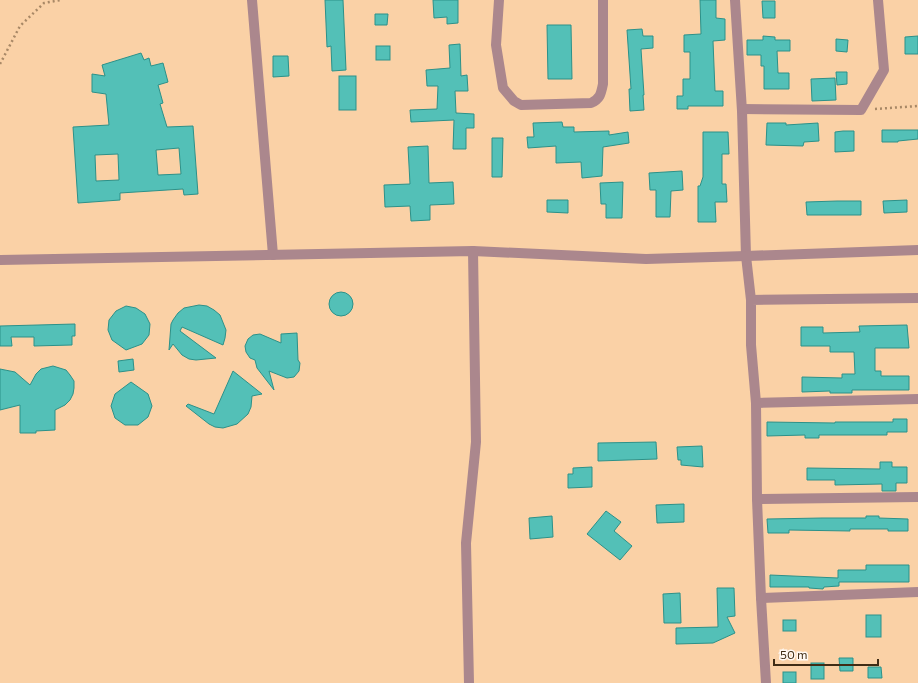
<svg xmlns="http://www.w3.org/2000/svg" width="918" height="683" font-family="Commissioner,sans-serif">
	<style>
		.building { fill: #53c0b7; stroke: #2c9189; fill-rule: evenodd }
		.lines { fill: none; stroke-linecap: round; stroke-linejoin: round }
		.path { stroke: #a88866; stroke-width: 2.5; stroke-dasharray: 2 3; stroke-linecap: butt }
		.minor { stroke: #ab878d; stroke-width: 10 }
	</style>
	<rect width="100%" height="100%" fill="#fad1a6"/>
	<g class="building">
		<path d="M 325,0 L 343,0 L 346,70 L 332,71 L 331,46 L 327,47 Z"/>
		<path d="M 433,0 L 458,0 L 458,23 L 447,24 L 447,17 L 434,18 Z"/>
		<path d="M 700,0 L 716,0 L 716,18 L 725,19 L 725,40 L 713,41 L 715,91 L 723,91 L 723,106 L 688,106 L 688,109 L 677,109 L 677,96 L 683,96 L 683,79 L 690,79 L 690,52 L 684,52 L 684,35 L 701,34 Z"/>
		<path d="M 762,1 L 775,1 L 775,18 L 763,18 Z"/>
		<path d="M 375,14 L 388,14 L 387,25 L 375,25 Z"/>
		<path d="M 547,25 L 571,25 L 572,79 L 548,79 Z"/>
		<path d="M 642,29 L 643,36 L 653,36 L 653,48 L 641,49 L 644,95 L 643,95 L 644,110 L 630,111 L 629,89 L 631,89 L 627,30 Z"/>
		<path d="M 763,36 L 775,37 L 775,40 L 790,40 L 790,51 L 777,51 L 778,73 L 789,73 L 789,89 L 764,89 L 764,66 L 761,66 L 761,55 L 747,55 L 747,40 L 763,40 Z"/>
		<path d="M 918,36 L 918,54 L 905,54 L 905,37 Z"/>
		<path d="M 836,39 L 848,40 L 847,52 L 836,51 Z"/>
		<path d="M 460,44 L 461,76 L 467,75 L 468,91 L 455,91 L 456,113 L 474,114 L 474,128 L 466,128 L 466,149 L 453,149 L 454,120 L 411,122 L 410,110 L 437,109 L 438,86 L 427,86 L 426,70 L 450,68 L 449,45 Z"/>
		<rect x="376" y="46" width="14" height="14"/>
		<path d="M 141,53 L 144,60 L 149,58 L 151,66 L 163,63 L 168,82 L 158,85 L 163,103 L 160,104 L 167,127 L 193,126 L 198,194 L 184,195 L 183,189 L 120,193 L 120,200 L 78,203 L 73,127 L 109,125 L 106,94 L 92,92 L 92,74 L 105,76 L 102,65 ZM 179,148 L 181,174 L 158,175 L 156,150 ZM 118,154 L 119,180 L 96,181 L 95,155 Z"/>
		<path d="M 273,56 L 288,56 L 289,76 L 273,77 Z"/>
		<path d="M 836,72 L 847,72 L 847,84 L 837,85 Z"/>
		<rect x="339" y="76" width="17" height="34"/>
		<path d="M 835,78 L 836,100 L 812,101 L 811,79 Z"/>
		<path d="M 562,122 L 563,127 L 574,127 L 574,132 L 609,131 L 609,135 L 628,132 L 629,143 L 603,147 L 602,176 L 582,178 L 581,162 L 556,163 L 556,146 L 528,148 L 527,137 L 534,137 L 533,123 Z"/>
		<path d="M 767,123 L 786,123 L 786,125 L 818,123 L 819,141 L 804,142 L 803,146 L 766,145 Z"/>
		<path d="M 882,130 L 918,130 L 918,139 L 898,141 L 898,142 L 882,142 Z"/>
		<path d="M 843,131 L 854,131 L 854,151 L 835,152 L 835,132 Z"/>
		<path d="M 703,132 L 728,132 L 729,154 L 722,154 L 722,184 L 726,184 L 727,202 L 715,202 L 716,222 L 698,222 L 698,186 L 700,186 L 703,177 Z"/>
		<path d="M 492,138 L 503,138 L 502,177 L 492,177 Z"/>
		<path d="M 428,146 L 429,183 L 453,182 L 454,204 L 430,205 L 430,220 L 411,221 L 410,206 L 385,207 L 384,185 L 410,184 L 408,147 Z"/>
		<path d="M 682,171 L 683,190 L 671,191 L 670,217 L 656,217 L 656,190 L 650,190 L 649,173 Z"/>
		<path d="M 623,182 L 622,218 L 606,218 L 606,204 L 601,204 L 600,183 Z"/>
		<path d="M 547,200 L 568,200 L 568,213 L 547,212 Z"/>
		<path d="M 907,200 L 907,212 L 884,213 L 883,201 Z"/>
		<path d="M 837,201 L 861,201 L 861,215 L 807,215 L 806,202 Z"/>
		<circle cx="341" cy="304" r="12"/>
		<path d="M 199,305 L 207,306 L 214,310 L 220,315 L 226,330 L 225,338 L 223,345 L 182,327 L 180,331 L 216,358 L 196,360 L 189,359 L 182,355 L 173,344 L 169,350 L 171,324 L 173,320 L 178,313 L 184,308 Z"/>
		<path d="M 126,306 L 136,308 L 145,314 L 150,324 L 149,335 L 142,344 L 126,350 L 112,340 L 108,330 L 109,320 L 116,311 Z"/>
		<path d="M 75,324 L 75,336 L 72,336 L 72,345 L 34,346 L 34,337 L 11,337 L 12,346 L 0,346 L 0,326 Z"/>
		<path d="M 907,325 L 909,348 L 875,348 L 875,371 L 881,371 L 881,376 L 909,376 L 909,390 L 852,390 L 852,393 L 830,393 L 830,391 L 802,392 L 802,377 L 842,378 L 842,374 L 855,374 L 854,352 L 830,352 L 830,346 L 801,346 L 801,327 L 823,327 L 823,333 L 860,332 L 859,326 Z"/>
		<path d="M 297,333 L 298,360 L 300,363 L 299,371 L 294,377 L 287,378 L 269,371 L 274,390 L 257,368 L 255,360 L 250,358 L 246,352 L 245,346 L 248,339 L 253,335 L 260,334 L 281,343 L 281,334 Z"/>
		<path d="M 133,359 L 134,370 L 119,372 L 118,361 Z"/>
		<path d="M 53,366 L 66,370 L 70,375 L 74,381 L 74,388 L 73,394 L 70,400 L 65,405 L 55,410 L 55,430 L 36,431 L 36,433 L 20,433 L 20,405 L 0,410 L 0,369 L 15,372 L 30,385 L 36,374 L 41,369 Z"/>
		<path d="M 233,371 L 262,394 L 252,396 L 251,407 L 248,414 L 237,424 L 223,428 L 215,427 L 209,424 L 186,406 L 188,404 L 214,414 Z"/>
		<path d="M 131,382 L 148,394 L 152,406 L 148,417 L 138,425 L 125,425 L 115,418 L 111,406 L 115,394 Z"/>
		<path d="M 893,419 L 907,419 L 907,432 L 887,432 L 887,435 L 819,435 L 819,438 L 805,438 L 805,435 L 767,436 L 767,422 L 835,423 L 835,422 L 893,422 Z"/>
		<path d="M 656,442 L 657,459 L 598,461 L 598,443 Z"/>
		<path d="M 702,446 L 703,467 L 681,465 L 681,460 L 678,460 L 677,447 Z"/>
		<path d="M 880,462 L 892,462 L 892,467 L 907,467 L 907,483 L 896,483 L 896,491 L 882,491 L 882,484 L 835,485 L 835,480 L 807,480 L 807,468 L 880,469 Z"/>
		<path d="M 592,467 L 592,487 L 568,488 L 568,474 L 573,474 L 573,468 Z"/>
		<path d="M 684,504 L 684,522 L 657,523 L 656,505 Z"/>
		<path d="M 606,511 L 621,522 L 614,531 L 632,546 L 620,560 L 587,534 Z"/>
		<path d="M 552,516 L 553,537 L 530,539 L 529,518 Z"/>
		<path d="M 866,516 L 879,516 L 879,518 L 908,519 L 908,531 L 888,531 L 888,529 L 850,529 L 850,531 L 789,530 L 789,533 L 768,533 L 767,519 L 822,518 L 866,518 Z"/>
		<path d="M 866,565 L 909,565 L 909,582 L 839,582 L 839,586 L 824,587 L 823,589 L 809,588 L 809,587 L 770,587 L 770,575 L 838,578 L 838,570 L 866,570 Z"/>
		<path d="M 717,588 L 734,588 L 735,616 L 727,617 L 735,633 L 713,643 L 676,644 L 676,628 L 718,627 Z"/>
		<path d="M 680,593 L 681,623 L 664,623 L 663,594 Z"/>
		<rect x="866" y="615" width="15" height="22"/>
		<rect x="783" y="620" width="13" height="11"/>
		<path d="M 839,658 L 853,658 L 853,671 L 840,671 Z"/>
		<rect x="811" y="663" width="13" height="16"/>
		<path d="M 868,667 L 881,667 L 882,678 L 868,678 Z"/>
		<rect x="783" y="672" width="13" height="11"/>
	</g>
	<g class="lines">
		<g class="path">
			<path d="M 0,64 L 20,26 L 44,3 L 61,0"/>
			<path d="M 875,109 L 918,106"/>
		</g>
		<g class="minor">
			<path d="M 252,0 L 273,255"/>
			<path d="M 499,0 L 496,45 L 503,88 L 514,101 L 521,105 L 591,103 C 600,99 601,94 603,84 L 603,0"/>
			<path d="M 735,0 L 742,111 L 746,256 L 751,300"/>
			<path d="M 742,109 L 861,110 L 884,70 L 878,0"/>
			<path d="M 0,260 L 473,251 L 646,259 L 746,256 L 918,250"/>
			<path d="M 756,403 L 918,399"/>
			<path d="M 757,499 L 918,497"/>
			<path d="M 761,598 L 918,592"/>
			<path d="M 469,683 L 466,543 L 476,442 L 473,251"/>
			<path d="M 766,683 L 761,598 L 757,499 L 756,403 L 751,345 L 751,300 L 918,298"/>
		</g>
	</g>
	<path d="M774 659v6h104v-6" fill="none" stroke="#3f2c15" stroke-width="2"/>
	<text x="780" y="659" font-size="12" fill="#3f2c15" stroke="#fff9f4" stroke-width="3" paint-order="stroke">50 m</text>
</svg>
